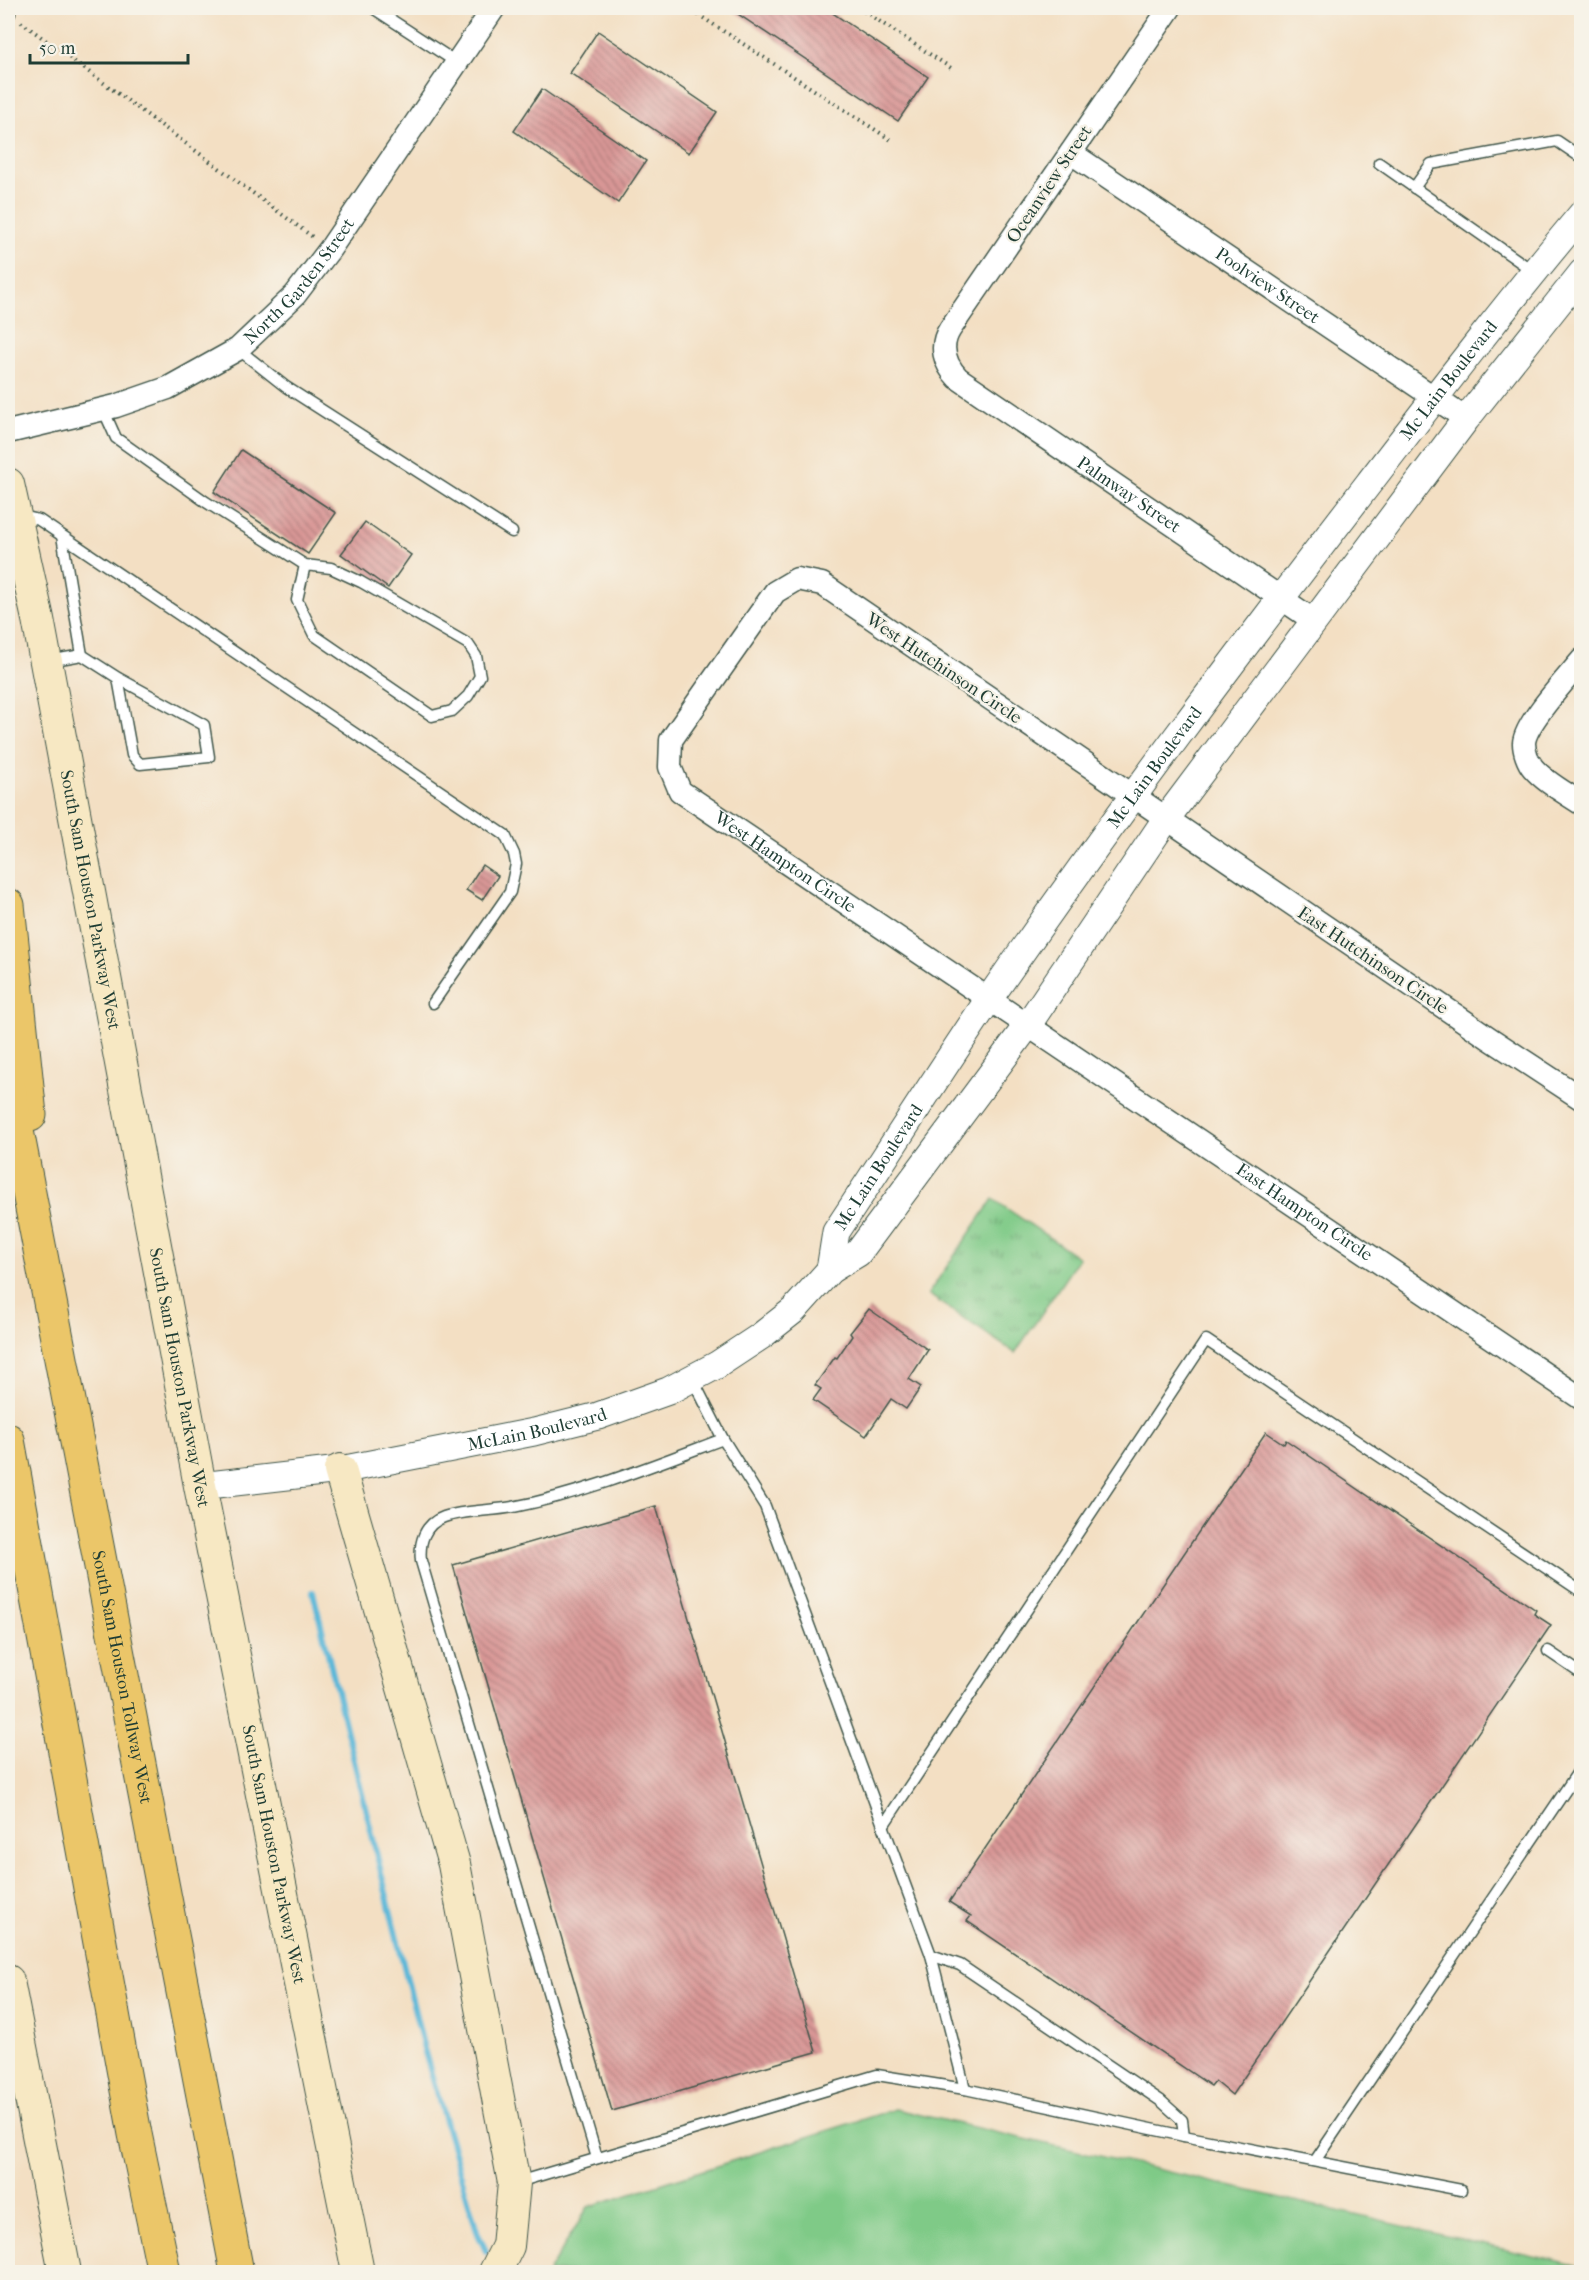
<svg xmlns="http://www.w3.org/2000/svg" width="1589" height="2280" font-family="'IM FELL French Canon',serif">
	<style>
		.green { fill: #7fca87; stroke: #4f845e; stroke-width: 1.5 }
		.park { fill: url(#park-tufts); stroke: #4f845e; stroke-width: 1.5 }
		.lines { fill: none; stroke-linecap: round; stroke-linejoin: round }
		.stream { stroke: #5ab7d8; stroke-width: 6 }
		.building { fill: url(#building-back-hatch) }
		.service-casing { stroke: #3f5549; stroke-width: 13 }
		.minor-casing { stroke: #3f5549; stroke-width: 25 }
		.tertiary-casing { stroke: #3f5549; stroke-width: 29 }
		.secondary-casing { stroke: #3f5549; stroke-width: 34 }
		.motorway-casing { stroke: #3f5549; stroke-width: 35 }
		.path { stroke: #3f5549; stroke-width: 4; stroke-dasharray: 1.5 4.5; stroke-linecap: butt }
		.service { stroke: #fff; stroke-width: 10 }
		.minor { stroke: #fff; stroke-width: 22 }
		.tertiary { stroke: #fff; stroke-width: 27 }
		.secondary { stroke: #f7e8c3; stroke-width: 32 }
		.motorway { stroke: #ebc669; stroke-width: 33 }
		.labels { text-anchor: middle; stroke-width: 4.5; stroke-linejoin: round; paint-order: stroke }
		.street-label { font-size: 18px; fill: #1f3d34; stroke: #f7f3e8 }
	</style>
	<defs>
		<pattern id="park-tufts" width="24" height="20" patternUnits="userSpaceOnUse" patternTransform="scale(1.5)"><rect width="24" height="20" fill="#7fca87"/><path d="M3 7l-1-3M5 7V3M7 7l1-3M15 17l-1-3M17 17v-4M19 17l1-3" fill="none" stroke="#67a56f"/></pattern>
		<pattern id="building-back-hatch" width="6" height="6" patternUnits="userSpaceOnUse" patternTransform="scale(1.5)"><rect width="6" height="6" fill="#d99796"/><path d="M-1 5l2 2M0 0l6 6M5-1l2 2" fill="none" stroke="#af7c7b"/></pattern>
	</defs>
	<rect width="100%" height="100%" fill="#f7f3e8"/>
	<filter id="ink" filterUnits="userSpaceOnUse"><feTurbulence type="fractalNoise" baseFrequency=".0167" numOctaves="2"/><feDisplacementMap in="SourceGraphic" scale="12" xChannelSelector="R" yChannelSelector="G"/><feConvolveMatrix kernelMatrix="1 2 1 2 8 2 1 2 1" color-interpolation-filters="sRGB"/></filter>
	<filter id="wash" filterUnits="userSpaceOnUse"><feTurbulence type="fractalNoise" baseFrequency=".008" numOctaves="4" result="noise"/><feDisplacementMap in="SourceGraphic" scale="24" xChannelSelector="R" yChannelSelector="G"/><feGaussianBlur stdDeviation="1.35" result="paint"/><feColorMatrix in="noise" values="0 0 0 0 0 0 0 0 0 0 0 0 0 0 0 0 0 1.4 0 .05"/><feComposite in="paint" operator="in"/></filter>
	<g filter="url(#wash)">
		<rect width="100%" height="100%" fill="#f3dfc3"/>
		<path class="green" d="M 895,2109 L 1581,2267 L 1581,2272 L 548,2272 L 588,2207 Z"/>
		<path class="park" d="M 993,1199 L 1079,1258 L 1015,1353 L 928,1294 Z"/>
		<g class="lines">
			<path class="stream" d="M 313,1592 L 424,2049 L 478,2234 L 486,2251"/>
		</g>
		<g id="blocks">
			<g class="building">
				<path d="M 729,8 L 825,8 L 928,77 L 898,121 Z"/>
				<path d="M 598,31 L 717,112 L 689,153 L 570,73 Z"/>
				<path d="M 542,89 L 646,161 L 618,203 L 514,131 Z"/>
				<path d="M 241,450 L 336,513 L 308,554 L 214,492 Z"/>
				<path d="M 365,522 L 411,555 L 388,588 L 341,554 Z"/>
				<path d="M 482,865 L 498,876 L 482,900 L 466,890 Z"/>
				<path d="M 869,1309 L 928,1350 L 909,1379 L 921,1387 L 906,1409 L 891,1399 L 866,1436 L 813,1400 L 821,1389 L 815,1385 L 835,1357 L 837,1358 L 852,1336 L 850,1333 Z"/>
				<path d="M 1266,1432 L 1284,1444 L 1286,1440 L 1536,1610 L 1534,1614 L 1551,1625 L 1232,2095 L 1215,2081 L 1211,2086 L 967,1921 L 971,1916 L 949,1902 Z"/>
				<path d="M 656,1506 L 816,2052 L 612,2111 L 453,1565 Z"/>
			</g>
		</g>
	</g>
	<g filter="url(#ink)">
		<use href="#blocks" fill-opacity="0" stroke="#3f5549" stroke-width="1.5"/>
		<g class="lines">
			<g class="service-casing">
				<g id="service">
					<path d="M 373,8 L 456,62"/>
					<path d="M 8,12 L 10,14"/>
					<path d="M 1379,163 L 1533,271"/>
					<path d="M 1414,188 L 1431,164 L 1557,141 L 1582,158"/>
					<path d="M 238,349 L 286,387 L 512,532"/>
					<path d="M 103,409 L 116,438 L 206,502 L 305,565 L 331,568 L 361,582 L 468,644 L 476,656 L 480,676 L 468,696 L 452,711 L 432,716 L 314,635 L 297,600 L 305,565"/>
					<path d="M 18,515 L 39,520 L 505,835 L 514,854 L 516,864 L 510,892 L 433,1003"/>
					<path d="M 62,536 L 82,655"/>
					<path d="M 49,661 L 82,655 L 118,678 L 204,725 L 209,757 L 140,764 L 132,755 L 118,678"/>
					<path d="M 692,1378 L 723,1439 L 765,1506 L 931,1955 L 965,2089"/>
					<path d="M 1548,1651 L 1582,1674"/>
					<path d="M 883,1826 L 1206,1340 L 1582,1592"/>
					<path d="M 931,1955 L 960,1965 L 1161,2101 L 1182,2120 L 1184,2136"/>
					<path d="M 597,2158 L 421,1561 C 419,1543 424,1524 444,1517 C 463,1510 492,1511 513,1507 C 585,1493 654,1465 723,1439"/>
					<path d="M 1315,2161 L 1582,1766"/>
					<path d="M 518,2182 L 877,2075 L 965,2089 L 1184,2136 L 1461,2190"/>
				</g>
			</g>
			<g class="minor-casing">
				<g id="minor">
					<path id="s1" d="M 1170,8 L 950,329 C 939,346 944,363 958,378 L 1313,620"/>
					<path id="s2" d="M 1071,153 L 1466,419"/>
					<path id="s3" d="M 8,432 L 116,406 L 168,388 L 238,349 L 295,295 L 330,249 L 494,8"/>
					<path d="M 1582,660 C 1568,677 1525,723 1524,743 C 1524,751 1528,762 1533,768 C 1546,783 1566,793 1582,804"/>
					<path id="s4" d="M 1582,1099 L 1489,1038 L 822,584 L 797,579 L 775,592 L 671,740 L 670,767 L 680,791 L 1582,1399"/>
				</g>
			</g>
			<g class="tertiary-casing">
				<g id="tertiary">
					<path id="s5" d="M 830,1270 L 836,1232 C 887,1155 937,1076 989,999 C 1110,823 1239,652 1369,483 C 1439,392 1508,302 1582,214"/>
					<path id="s6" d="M 200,1486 L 340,1470 L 534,1432 L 598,1416 L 668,1391 L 717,1365 L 761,1336 L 794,1310 L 830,1270 L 858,1253 L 1027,1026 L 1166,819 L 1466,419 L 1582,273"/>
				</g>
			</g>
			<g class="secondary-casing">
				<g id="secondary">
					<path id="s7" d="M 8,484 L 38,619 L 200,1486 L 358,2272"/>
					<path d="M 340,1470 L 454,1864 L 514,2183 L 508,2246 L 495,2272"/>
					<path d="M 8,1981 L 65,2272"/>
				</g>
			</g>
			<g class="motorway-casing">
				<g id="motorway">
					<path d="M 8,905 L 30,1115"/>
					<path id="s8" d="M 8,1084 L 237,2272"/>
					<path d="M 8,1440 L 135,2134 L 164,2272"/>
				</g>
			</g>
			<g class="path">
				<path d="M 688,8 L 891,140"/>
				<path d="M 859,8 L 951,68"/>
				<path d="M 21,22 L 314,238"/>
			</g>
			<use href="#service" class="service"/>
			<use href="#minor" class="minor"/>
			<use href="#tertiary" class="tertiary"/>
			<use href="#secondary" class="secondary"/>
			<use href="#motorway" class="motorway"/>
		</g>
	</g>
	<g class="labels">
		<g class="street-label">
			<text transform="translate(1049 184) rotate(-56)" y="6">Oceanview Street</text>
			<text dy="6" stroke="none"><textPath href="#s3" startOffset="338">North Garden Street</textPath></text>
			<text dy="6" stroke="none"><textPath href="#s2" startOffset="237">Poolview Street</textPath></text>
			<text dy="6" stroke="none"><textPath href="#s5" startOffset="1088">Mc Lain Boulevard</textPath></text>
			<text dy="6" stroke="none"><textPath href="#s1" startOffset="650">Palmway Street</textPath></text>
			<text transform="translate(944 668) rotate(34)" y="6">West Hutchinson Circle</text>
			<text dy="6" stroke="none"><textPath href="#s5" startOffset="602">Mc Lain Boulevard</textPath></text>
			<text dy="6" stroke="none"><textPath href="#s4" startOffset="1330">West Hampton Circle</textPath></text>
			<text dy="6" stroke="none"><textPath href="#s7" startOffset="424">South Sam Houston Parkway West</textPath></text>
			<text transform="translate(1373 960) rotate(34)" y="6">East Hutchinson Circle</text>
			<text dy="6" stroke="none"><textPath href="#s5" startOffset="116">Mc Lain Boulevard</textPath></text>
			<text dy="6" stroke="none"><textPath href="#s4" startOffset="1956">East Hampton Circle</textPath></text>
			<text dy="6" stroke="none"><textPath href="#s7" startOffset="910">South Sam Houston Parkway West</textPath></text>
			<text dy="6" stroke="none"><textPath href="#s6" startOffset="342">McLain Boulevard</textPath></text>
			<text dy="6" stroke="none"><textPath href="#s8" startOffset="604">South Sam Houston Tollway West</textPath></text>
			<text dy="6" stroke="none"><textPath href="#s7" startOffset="1396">South Sam Houston Parkway West</textPath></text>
		</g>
	</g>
	<rect width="1589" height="2280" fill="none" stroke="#f7f3e8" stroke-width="30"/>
	<path d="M30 54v9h158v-9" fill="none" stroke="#1f3d34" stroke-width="3"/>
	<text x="39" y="54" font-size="18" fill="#1f3d34" stroke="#f7f3e8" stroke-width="4.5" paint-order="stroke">50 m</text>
</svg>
